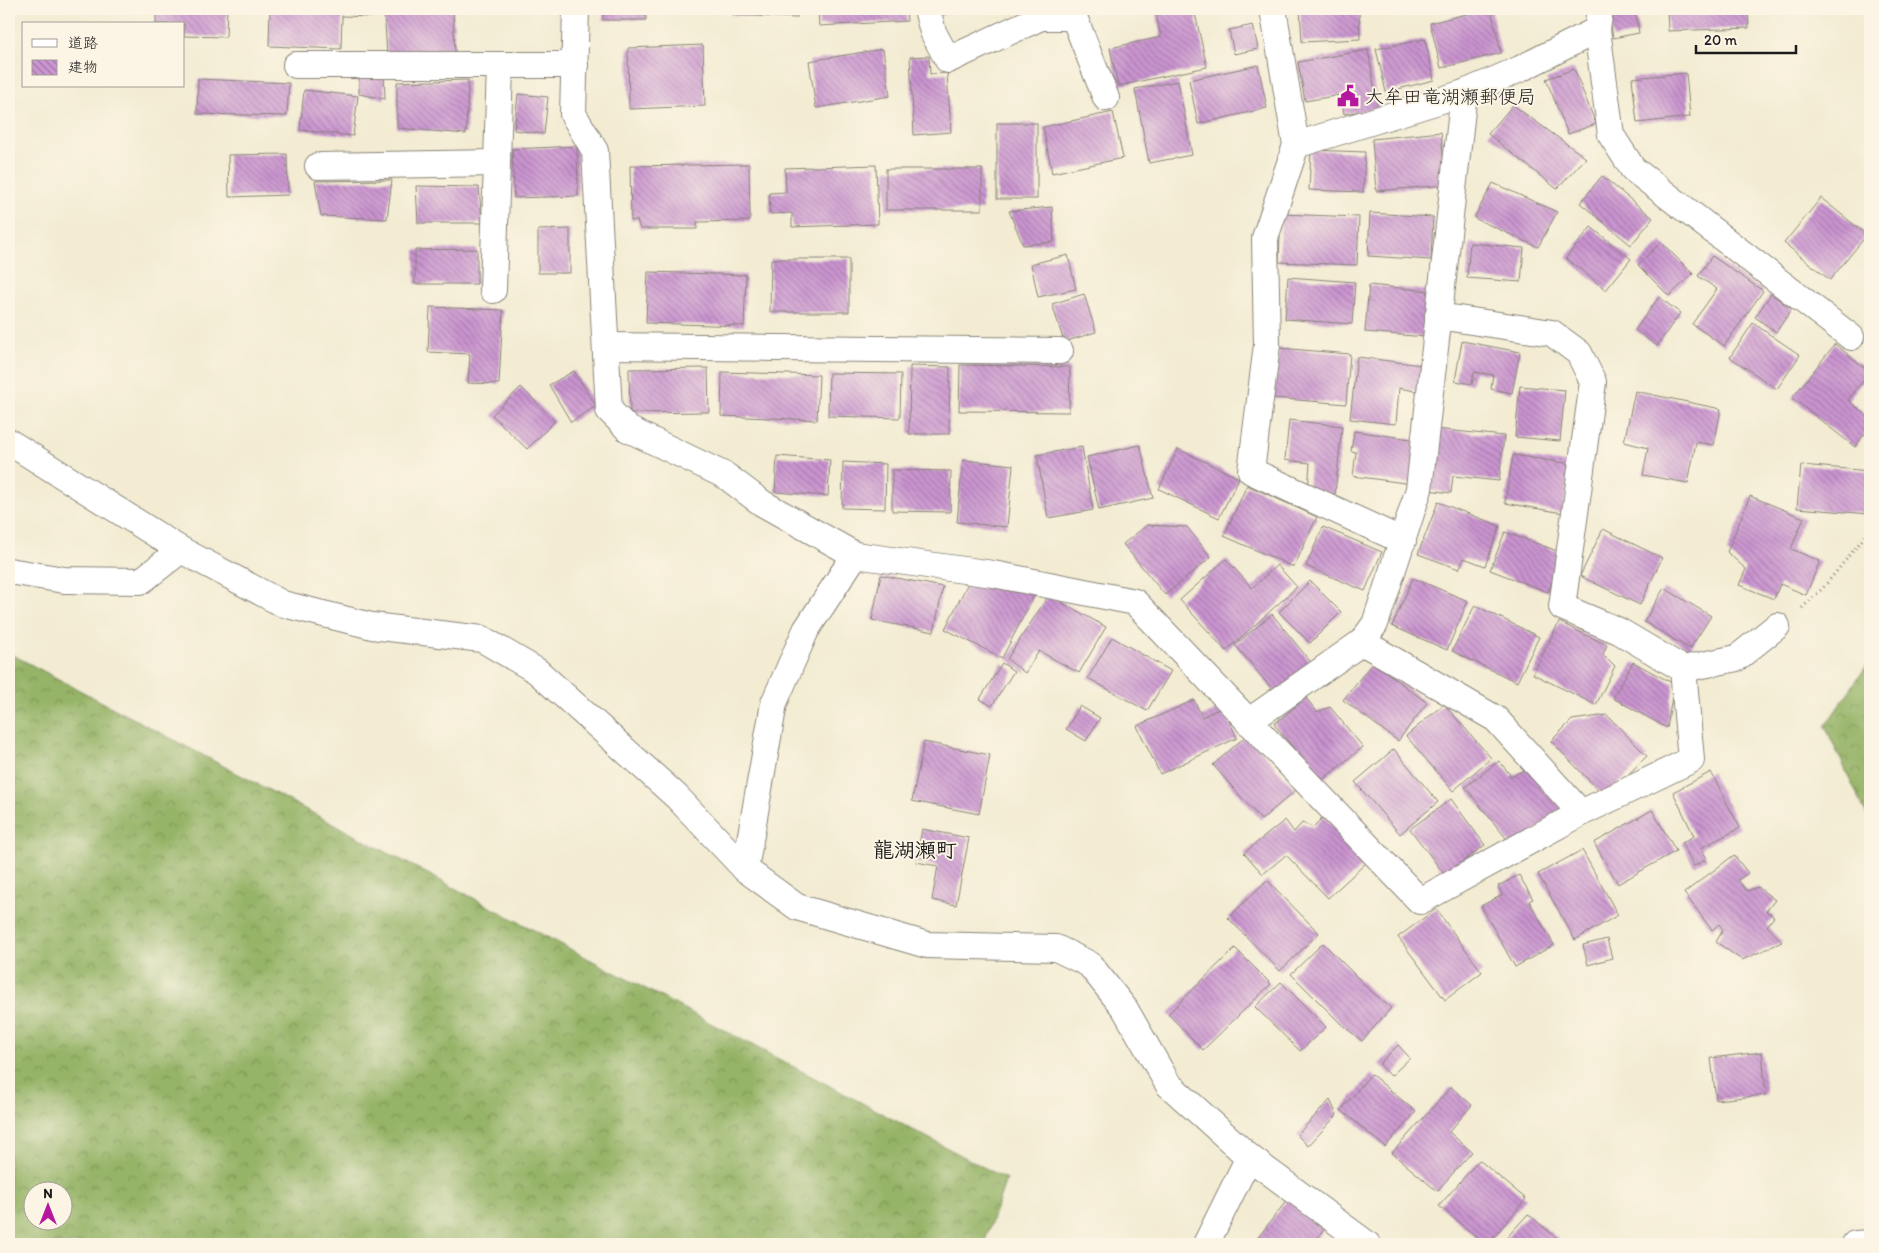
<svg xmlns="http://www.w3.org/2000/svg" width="1879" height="1253" font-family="Itim,'Klee One',sans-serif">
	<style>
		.forest { fill: url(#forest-crowns); stroke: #596842; fill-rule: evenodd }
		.building { fill: url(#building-back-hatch) }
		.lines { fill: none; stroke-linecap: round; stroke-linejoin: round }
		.street-casing { stroke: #888478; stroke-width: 28 }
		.path { stroke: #888478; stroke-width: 3; stroke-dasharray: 1 4; stroke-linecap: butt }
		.street { stroke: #fff; stroke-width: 26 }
		.labels { text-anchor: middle; stroke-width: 4; stroke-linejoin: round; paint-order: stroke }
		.poi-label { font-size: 19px; fill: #1c1c1c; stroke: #fcf5e5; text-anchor: start }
		.quarter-label { font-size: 21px; font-weight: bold; fill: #1c1c1c; stroke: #fcf5e5 }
	</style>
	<defs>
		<pattern id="forest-crowns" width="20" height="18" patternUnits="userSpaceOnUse" patternTransform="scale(1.25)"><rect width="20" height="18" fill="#96b467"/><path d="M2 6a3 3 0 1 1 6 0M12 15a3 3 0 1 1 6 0" fill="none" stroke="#7a9254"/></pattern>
		<pattern id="building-back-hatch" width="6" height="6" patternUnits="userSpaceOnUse" patternTransform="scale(1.25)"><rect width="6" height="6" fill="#ca94d0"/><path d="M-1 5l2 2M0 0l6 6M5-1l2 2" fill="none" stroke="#a378a8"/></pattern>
	</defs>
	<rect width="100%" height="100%" fill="#fcf5e5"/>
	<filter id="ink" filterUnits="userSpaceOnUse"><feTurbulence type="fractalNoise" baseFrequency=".02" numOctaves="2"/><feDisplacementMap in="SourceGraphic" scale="10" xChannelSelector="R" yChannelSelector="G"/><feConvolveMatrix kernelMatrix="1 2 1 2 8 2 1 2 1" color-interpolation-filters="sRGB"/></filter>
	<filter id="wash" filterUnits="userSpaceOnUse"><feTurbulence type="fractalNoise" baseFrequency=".0096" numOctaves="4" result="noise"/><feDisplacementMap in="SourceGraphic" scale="20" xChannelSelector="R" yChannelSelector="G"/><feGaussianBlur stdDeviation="1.12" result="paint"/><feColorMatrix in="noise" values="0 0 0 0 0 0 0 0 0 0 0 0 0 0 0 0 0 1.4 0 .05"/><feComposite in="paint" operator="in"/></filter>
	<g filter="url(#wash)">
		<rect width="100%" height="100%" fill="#f3ecd3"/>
		<g class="forest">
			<path d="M 9,653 L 1006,1179 L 984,1244 L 9,1244 ZM 62,1190 L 62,1220 L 32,1220 L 32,1190 Z"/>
			<path d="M 1870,661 L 1870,822 L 1825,726 Z"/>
		</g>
		<g id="blocks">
			<g class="building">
				<path d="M 156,9 L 227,9 L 226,37 L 184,36 L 184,24 L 156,24 Z"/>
				<path d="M 270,9 L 372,9 L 372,17 L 342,16 L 341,49 L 269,46 Z"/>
				<path d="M 384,9 L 453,9 L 455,52 L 387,55 Z"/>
				<path d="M 603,9 L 719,9 L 719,12 L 646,11 L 646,20 L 603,20 Z"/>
				<path d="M 734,9 L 797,9 L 797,18 L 733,15 Z"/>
				<path d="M 818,9 L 906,9 L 907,21 L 819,26 Z"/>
				<path d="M 934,9 L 965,9 L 965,10 L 935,16 Z"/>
				<path d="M 1155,9 L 1194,9 L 1207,67 L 1118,86 L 1110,48 L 1161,37 Z"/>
				<path d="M 1300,9 L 1359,9 L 1360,39 L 1302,42 Z"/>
				<path d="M 1487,9 L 1491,9 L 1501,53 L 1441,68 L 1430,23 Z"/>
				<path d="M 1623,9 L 1635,9 L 1639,33 L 1613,38 L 1609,11 Z"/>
				<path d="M 1667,9 L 1748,9 L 1749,28 L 1668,31 Z"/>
				<path d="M 1253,25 L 1258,49 L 1234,54 L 1229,30 Z"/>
				<path d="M 1425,39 L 1434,80 L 1386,92 L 1376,49 Z"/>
				<path d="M 703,45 L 705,106 L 629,109 L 628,48 Z"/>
				<path d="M 883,49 L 890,96 L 816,108 L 809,61 Z"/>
				<path d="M 1368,50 L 1378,108 L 1344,114 L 1341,95 L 1305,101 L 1298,62 Z"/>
				<path d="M 929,56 L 930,74 L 947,73 L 951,132 L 914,135 L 910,57 Z"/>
				<path d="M 1258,65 L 1267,108 L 1198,124 L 1189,80 Z"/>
				<path d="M 1574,69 L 1596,124 L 1568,134 L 1546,79 Z"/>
				<path d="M 384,70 L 385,99 L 359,94 L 359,71 Z"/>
				<path d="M 1686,73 L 1690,117 L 1637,123 L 1632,78 Z"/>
				<path d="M 198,79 L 289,83 L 287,116 L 197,114 Z"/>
				<path d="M 468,80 L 466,134 L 397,128 L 397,82 Z"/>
				<path d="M 1178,81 L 1192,155 L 1149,163 L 1135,89 Z"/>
				<path d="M 304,90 L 358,96 L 353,136 L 300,130 Z"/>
				<path d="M 518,94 L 548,97 L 544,134 L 514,130 Z"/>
				<path d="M 1513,105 L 1586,158 L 1557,189 L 1488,134 Z"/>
				<path d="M 1113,112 L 1123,158 L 1052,173 L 1043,127 Z"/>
				<rect x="997" y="123" width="40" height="76"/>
				<path d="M 1441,132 L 1446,185 L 1376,191 L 1372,139 Z"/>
				<path d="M 577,146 L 578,196 L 514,198 L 512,149 Z"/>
				<path d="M 1311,150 L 1365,152 L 1363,192 L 1309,190 Z"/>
				<path d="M 287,154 L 288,195 L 229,197 L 228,155 Z"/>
				<path d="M 749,164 L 750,221 L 697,222 L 697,229 L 640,229 L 637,220 L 631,221 L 630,166 Z"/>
				<path d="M 876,165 L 878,224 L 792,227 L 792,213 L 770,214 L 769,193 L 786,192 L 785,168 Z"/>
				<rect x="886" y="169" width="96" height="41"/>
				<path d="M 1602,176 L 1653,218 L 1631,245 L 1580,203 Z"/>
				<path d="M 392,180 L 387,219 L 321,216 L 315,181 Z"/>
				<path d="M 1493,183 L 1557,212 L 1538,247 L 1474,218 Z"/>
				<path d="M 416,186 L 479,187 L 482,223 L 418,223 Z"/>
				<path d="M 1821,198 L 1867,235 L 1830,280 L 1784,243 Z"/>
				<path d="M 1052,207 L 1054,242 L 1023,245 L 1009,211 Z"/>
				<path d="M 1370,213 L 1433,217 L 1431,260 L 1368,256 Z"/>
				<path d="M 1281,214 L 1359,217 L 1357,265 L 1279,262 Z"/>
				<path d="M 1591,227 L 1631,259 L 1606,290 L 1566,258 Z"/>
				<path d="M 570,229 L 570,273 L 538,273 L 538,230 Z"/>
				<path d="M 1661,242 L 1693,274 L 1669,296 L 1638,265 Z"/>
				<path d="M 1470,243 L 1524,248 L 1521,282 L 1467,278 Z"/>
				<path d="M 477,249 L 477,284 L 415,284 L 415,250 Z"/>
				<path d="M 1068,255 L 1076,289 L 1038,297 L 1031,264 Z"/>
				<path d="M 1712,256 L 1763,291 L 1724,346 L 1692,324 L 1717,289 L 1698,276 Z"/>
				<path d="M 771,259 L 849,259 L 849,312 L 770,312 Z"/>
				<path d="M 648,272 L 746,275 L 744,326 L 646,323 Z"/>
				<path d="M 1288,277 L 1355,282 L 1352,324 L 1285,319 Z"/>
				<path d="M 1369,285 L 1430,291 L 1426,337 L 1365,332 Z"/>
				<path d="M 1084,294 L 1096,332 L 1064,342 L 1052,304 Z"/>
				<path d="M 1771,294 L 1792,309 L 1776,332 L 1755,317 Z"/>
				<path d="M 1659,297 L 1680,313 L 1657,346 L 1635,330 Z"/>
				<path d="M 430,307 L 503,310 L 499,384 L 468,383 L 470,354 L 428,352 Z"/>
				<path d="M 1753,323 L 1800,355 L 1777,389 L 1730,357 Z"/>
				<path d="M 1462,341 L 1520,352 L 1512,393 L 1491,389 L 1493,375 L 1474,372 L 1472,384 L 1455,381 Z"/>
				<path d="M 1835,344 L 1870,372 L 1848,400 L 1870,418 L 1870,427 L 1855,447 L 1792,398 Z"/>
				<path d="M 1279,348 L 1350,354 L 1346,404 L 1274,398 Z"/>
				<path d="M 1357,357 L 1430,366 L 1426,393 L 1399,388 L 1396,424 L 1350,419 Z"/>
				<path d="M 960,365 L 1070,367 L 1069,412 L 959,411 Z"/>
				<path d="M 910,366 L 950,367 L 949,434 L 909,434 Z"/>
				<path d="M 708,368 L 709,412 L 630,413 L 629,369 Z"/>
				<path d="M 574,371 L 596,406 L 571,422 L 549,385 Z"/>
				<path d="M 722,372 L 819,375 L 817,420 L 721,416 Z"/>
				<path d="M 829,373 L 901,374 L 900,418 L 828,416 Z"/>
				<path d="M 1520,386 L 1565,390 L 1560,441 L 1515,437 Z"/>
				<path d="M 521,387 L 555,421 L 527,449 L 492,415 Z"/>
				<path d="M 1635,391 L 1721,409 L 1714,445 L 1696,442 L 1688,483 L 1643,475 L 1648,448 L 1624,442 Z"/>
				<path d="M 1289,420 L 1342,426 L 1335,494 L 1308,491 L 1310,463 L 1285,460 Z"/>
				<path d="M 1435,429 L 1504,436 L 1499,481 L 1453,476 L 1451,493 L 1428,490 Z"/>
				<path d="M 1354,431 L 1418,440 L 1412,484 L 1353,476 L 1356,452 L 1351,451 Z"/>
				<path d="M 1140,445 L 1153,498 L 1099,510 L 1087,457 Z"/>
				<path d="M 1082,447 L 1093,510 L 1048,518 L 1037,455 Z"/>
				<path d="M 1178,449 L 1239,478 L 1219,518 L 1159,489 Z"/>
				<path d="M 1513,455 L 1571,464 L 1563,513 L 1505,503 Z"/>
				<path d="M 777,456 L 830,460 L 828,496 L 775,492 Z"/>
				<path d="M 963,460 L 1013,465 L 1007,527 L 957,522 Z"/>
				<path d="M 843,462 L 886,464 L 885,509 L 842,508 Z"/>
				<path d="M 1801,465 L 1870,471 L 1870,514 L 1797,508 Z"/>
				<path d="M 892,470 L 951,471 L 950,512 L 892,511 Z"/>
				<path d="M 1247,485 L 1317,517 L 1294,567 L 1224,536 Z"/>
				<path d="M 1750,496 L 1804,518 L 1791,549 L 1820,561 L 1806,595 L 1780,584 L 1774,599 L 1739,585 L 1746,569 L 1727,552 Z"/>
				<path d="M 1438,502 L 1500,526 L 1485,566 L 1464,558 L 1459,569 L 1418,554 Z"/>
				<path d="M 1147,525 L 1187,527 L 1211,557 L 1165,595 L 1123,544 Z"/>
				<path d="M 1323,527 L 1382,552 L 1365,591 L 1306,566 Z"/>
				<path d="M 1603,529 L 1662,558 L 1640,605 L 1580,576 Z"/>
				<path d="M 1505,532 L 1563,553 L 1548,592 L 1490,570 Z"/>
				<path d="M 1226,559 L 1252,588 L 1277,565 L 1297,587 L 1226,651 L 1180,600 Z"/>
				<path d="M 881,575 L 943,587 L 934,632 L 872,620 Z"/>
				<path d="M 1413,578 L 1468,601 L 1447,650 L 1392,626 Z"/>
				<path d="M 1310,581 L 1341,612 L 1310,643 L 1279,612 Z"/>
				<path d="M 968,583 L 1036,592 L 1002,658 L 945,629 Z"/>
				<path d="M 1664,588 L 1711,616 L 1690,649 L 1644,622 Z"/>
				<path d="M 1049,595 L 1106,627 L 1079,673 L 1039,651 L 1025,673 L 1007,659 Z"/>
				<path d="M 1475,605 L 1539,637 L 1517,682 L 1452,651 Z"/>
				<path d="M 1272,614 L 1314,666 L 1277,695 L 1235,645 Z"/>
				<path d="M 1559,622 L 1607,645 L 1603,654 L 1615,666 L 1596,705 L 1533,674 Z"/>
				<path d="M 1112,637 L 1171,671 L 1147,711 L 1088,678 Z"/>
				<path d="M 1373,662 L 1427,703 L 1398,741 L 1343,700 Z"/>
				<path d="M 1633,662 L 1674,684 L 1667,728 L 1613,698 Z"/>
				<path d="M 1002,663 L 1014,671 L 992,706 L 980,699 Z"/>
				<path d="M 1306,698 L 1317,712 L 1330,707 L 1363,747 L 1321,781 L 1274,724 Z"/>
				<path d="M 1194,700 L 1202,717 L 1223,707 L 1237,738 L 1160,774 L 1137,726 Z"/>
				<path d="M 1444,704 L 1491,758 L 1453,791 L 1406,736 Z"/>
				<path d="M 1080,706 L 1100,718 L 1086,741 L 1066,729 Z"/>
				<path d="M 1607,715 L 1647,756 L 1605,797 L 1551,741 L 1572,720 Z"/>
				<path d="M 1247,735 L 1296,790 L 1261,820 L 1213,765 Z"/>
				<path d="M 924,742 L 990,755 L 979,814 L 912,801 Z"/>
				<path d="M 1394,749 L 1438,802 L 1400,834 L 1355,782 Z"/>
				<path d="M 1499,761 L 1511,776 L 1530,768 L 1563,809 L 1514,848 L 1465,787 Z"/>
				<path d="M 1711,772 L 1740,828 L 1701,848 L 1707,859 L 1694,866 L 1682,843 L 1694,836 L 1673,792 Z"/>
				<path d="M 1451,799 L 1485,845 L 1445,875 L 1410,829 Z"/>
				<path d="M 1652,810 L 1676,851 L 1618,884 L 1594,843 Z"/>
				<path d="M 1324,816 L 1367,862 L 1328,898 L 1286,855 L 1263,874 L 1244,853 L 1285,820 L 1294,832 L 1302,823 L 1313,827 Z"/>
				<path d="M 922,829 L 969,838 L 956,905 L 932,900 L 938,866 L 916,862 Z"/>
				<path d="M 1582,850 L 1618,915 L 1575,940 L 1538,874 Z"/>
				<path d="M 1734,855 L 1748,873 L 1738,880 L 1747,891 L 1758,887 L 1775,900 L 1766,911 L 1774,917 L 1767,926 L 1782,942 L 1742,960 L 1716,942 L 1723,930 L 1719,924 L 1712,930 L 1684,893 Z"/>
				<path d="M 1519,875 L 1533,899 L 1529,901 L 1554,945 L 1515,967 L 1481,906 L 1502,895 L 1498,886 Z"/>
				<path d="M 1267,880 L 1319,933 L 1280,971 L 1228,918 Z"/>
				<path d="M 1436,909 L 1482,972 L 1445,1000 L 1398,937 Z"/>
				<path d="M 1607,939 L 1612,958 L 1588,965 L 1583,945 Z"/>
				<path d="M 1323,943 L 1370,990 L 1391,1008 L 1362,1041 L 1341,1024 L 1291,974 Z"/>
				<path d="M 1235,948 L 1271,984 L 1203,1050 L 1168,1014 Z"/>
				<path d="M 1281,982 L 1326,1027 L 1300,1051 L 1255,1007 Z"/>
				<path d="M 1398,1045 L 1410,1058 L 1391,1076 L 1379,1064 Z"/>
				<path d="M 1762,1052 L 1766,1095 L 1716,1100 L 1711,1058 Z"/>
				<path d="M 1371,1074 L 1416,1112 L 1385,1147 L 1341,1110 Z"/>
				<path d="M 1451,1087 L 1472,1105 L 1449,1132 L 1472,1152 L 1437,1191 L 1392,1153 Z"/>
				<path d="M 1330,1100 L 1337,1115 L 1308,1146 L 1297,1135 Z"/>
				<path d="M 1479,1160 L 1526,1199 L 1488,1244 L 1485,1244 L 1439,1206 Z"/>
				<path d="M 1291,1195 L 1328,1224 L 1313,1244 L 1253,1244 Z"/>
				<path d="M 1528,1214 L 1564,1244 L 1501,1244 Z"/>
			</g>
		</g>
	</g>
	<g filter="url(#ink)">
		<use href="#blocks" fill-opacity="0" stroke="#888478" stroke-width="1"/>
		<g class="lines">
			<g class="street-casing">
				<g id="street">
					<path d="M 576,9 L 573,114 L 595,151 L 609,410 L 628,429 L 726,476 L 762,503 L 855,555 L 993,574 L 1135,602 L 1420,901 L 1581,813 L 1691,760 L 1683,669 L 1737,658 L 1777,626"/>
					<path d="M 927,9 L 933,32 L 948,60 L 1041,17 L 1074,17 L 1106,98"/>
					<path d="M 1273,9 L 1296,145 L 1265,238 L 1267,345 L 1251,471 L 1403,541"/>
					<path d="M 1597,30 L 1611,135 L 1633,169 L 1851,337"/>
					<path d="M 296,65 L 575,65"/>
					<path d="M 1296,145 L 1464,93 L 1520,69 L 1597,30 L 1600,9"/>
					<path d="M 318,166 L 497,163"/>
					<path d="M 493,290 L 500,65"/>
					<path d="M 1438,316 L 1552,333 L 1579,353 L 1593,382 L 1562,607 L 1619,631 L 1683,669"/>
					<path d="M 606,346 L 1060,351"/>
					<path d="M 9,442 L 181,550 L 283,604 L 372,626 L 482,639 L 537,671 L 677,797 L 745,869 L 797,907 L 927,945 L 1056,948 L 1089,964 L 1125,1009 L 1168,1084 L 1249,1157 L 1367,1244"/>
					<path d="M 9,571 L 64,580 L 141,581 L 181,550"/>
					<path d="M 1362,642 L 1496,719 L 1581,813"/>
					<path d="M 1248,722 L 1362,642 L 1375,624 L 1419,489 L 1464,93"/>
					<path d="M 745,869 L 774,703 L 806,630 L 855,555"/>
					<path d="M 1206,1244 L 1249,1157"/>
					<path d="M 1855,1244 L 1870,1243"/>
				</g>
			</g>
			<path class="path" d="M 1802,608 L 1823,588 L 1870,530"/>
			<use href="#street" class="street"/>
		</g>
	</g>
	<defs>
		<g id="civic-bare" transform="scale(1.725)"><path d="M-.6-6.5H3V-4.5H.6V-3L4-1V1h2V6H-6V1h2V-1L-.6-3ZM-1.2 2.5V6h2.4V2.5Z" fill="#b5179e" stroke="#fcf5e5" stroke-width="2.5" paint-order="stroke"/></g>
	</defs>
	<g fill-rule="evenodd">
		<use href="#civic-bare" x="1348" y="96"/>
	</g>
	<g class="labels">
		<g class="poi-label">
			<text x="1365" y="103">大牟田竜湖瀬郵便局</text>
		</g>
		<g class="quarter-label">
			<text x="915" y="857">龍湖瀬町</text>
		</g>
	</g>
	<rect width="1879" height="1253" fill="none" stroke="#fcf5e5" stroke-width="30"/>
	<rect x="22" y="22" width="162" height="65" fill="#fcf5e5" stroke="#a29e95"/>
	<rect x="32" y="39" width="25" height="8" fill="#ffffff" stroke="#a29e95"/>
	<text x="68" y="48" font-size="15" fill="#1c1c1c">道路</text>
	<rect x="32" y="60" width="25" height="15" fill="url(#building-back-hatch)" stroke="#a29e95"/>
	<text x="68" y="72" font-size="15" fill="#1c1c1c">建物</text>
	<g transform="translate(48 1206)"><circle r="24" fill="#fcf5e5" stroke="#a29e95"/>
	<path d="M0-4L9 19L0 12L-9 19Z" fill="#b5179e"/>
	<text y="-8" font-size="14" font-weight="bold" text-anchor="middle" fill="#1c1c1c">N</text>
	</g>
	<path d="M1696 45v8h100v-8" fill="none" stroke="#1c1c1c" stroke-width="2.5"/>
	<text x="1704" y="45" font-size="15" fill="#1c1c1c" stroke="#fcf5e5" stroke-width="4" paint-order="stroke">20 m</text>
</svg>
